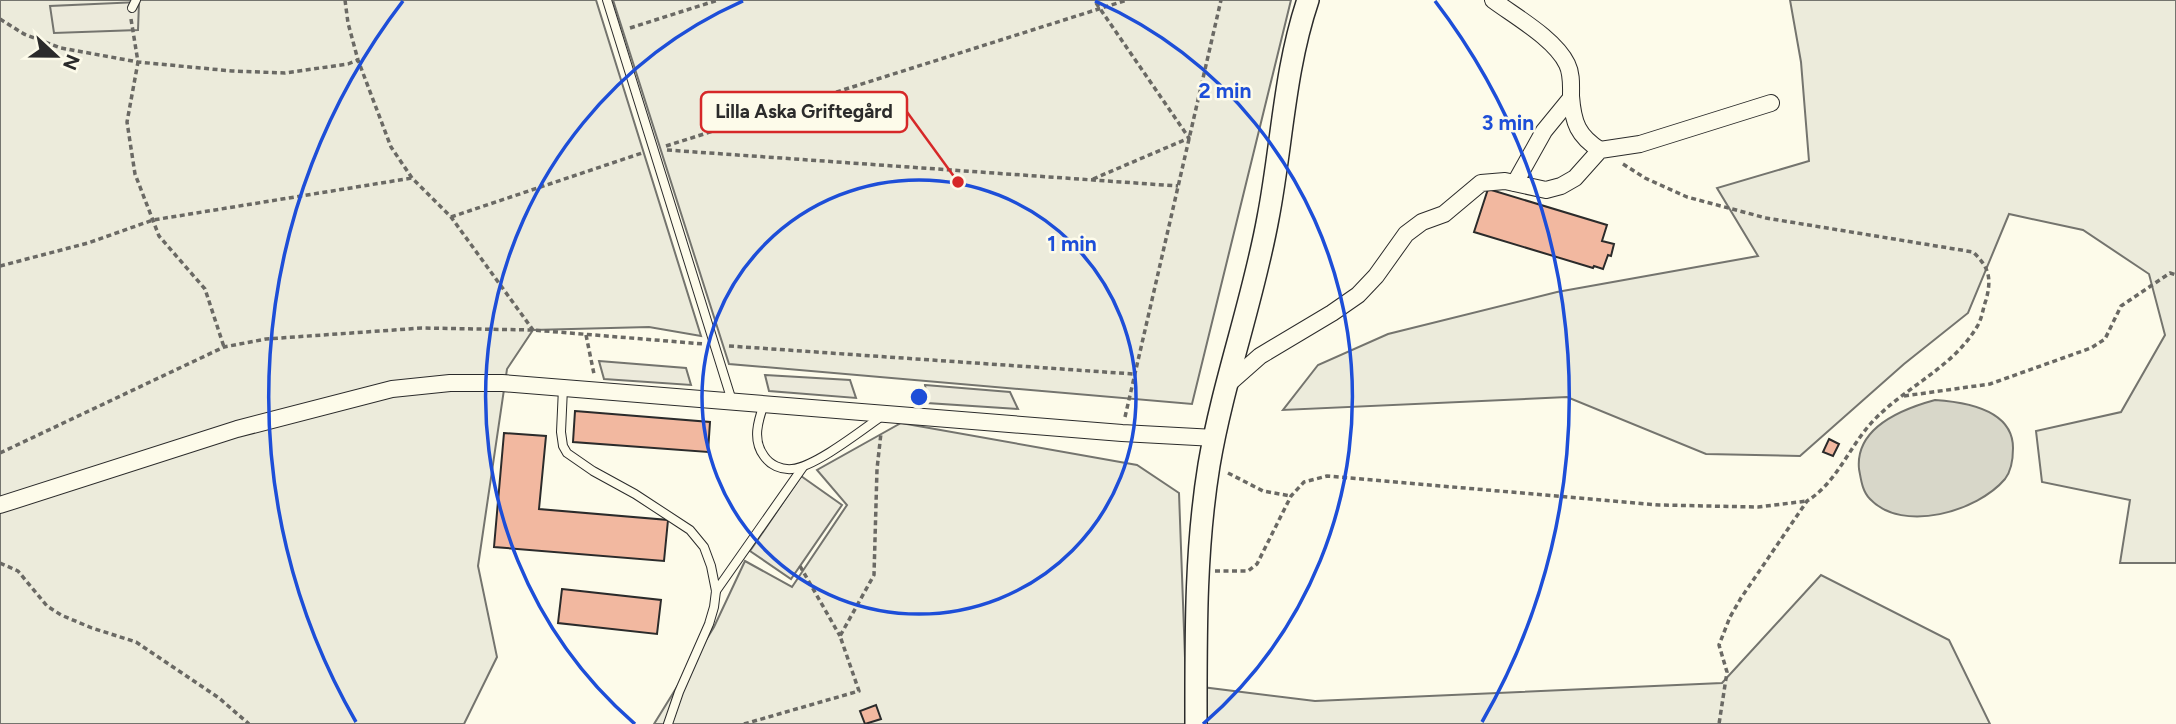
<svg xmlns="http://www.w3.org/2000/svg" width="2176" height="724" font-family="Figtree,sans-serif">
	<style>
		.green { fill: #ecebdb; stroke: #74746e; stroke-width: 2 }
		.parking { fill: #eceadb; stroke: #74746e; stroke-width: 2 }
		.water { fill: #d8d7c9; stroke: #74746e; stroke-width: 2 }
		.building { fill: #f2b8a0; stroke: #2b2b2b; stroke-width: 2 }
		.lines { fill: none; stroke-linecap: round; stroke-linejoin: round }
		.service-casing { stroke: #2b2b2b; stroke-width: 10 }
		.minor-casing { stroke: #2b2b2b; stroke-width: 18 }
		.tertiary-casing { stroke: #2b2b2b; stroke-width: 24 }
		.path { stroke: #6a6964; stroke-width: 3.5; stroke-dasharray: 5 3.5; stroke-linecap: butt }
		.service { stroke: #fdfbea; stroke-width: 8 }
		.minor { stroke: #fdfbea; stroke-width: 16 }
		.tertiary { stroke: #fdfbea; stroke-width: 21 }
		.ring { fill: none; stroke: #1d4ed8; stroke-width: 3.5 }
		.centre { fill: #1d4ed8; stroke: #fdfbea; stroke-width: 3.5 }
		.ring-label { font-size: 21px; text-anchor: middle; font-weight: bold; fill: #1d4ed8; stroke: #fdfbea; stroke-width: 5; stroke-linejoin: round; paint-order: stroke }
		.leader { fill: none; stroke: #d62828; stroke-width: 2.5 }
		.callout-dot { fill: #d62828; stroke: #fdfbea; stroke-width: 2.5 }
		.callout { fill: #fdfbea; stroke: #d62828; stroke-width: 2.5 }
		.callout-label { font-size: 19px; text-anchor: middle; font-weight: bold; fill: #2b2b2b }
	</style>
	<rect width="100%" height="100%" fill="#fdfbea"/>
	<g class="green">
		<path d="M 0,0 L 596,0 L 701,336 L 649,327 L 533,330 L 507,369 L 478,566 L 497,657 L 464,724 L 0,724 Z"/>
		<path d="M 613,0 L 1291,0 L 1192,404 L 729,364 Z"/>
		<path d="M 1790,0 L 2176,0 L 2176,563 L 2120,563 L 2130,500 L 2042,482 L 2036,431 L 2121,412 L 2165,335 L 2149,274 L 2083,230 L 2009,214 L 1968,313 L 1904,364 L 1800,456 L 1706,454 L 1567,397 L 1283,410 L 1318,365 L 1388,334 L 1557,292 L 1758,256 L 1717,188 L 1809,161 L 1801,62 Z"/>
		<path d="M 901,423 L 1137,465 L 1179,493 L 1186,685 L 1315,701 L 1722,683 L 1821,575 L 1949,640 L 1990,724 L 654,724 L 714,627 L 745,561 L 792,587 L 847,505 L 817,470 Z"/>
	</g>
	<g class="parking">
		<path d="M 139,2 L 138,30 L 54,33 L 50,6 Z"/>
		<path d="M 599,361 L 686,368 L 691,385 L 604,379 Z"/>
		<path d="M 765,375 L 850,380 L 856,398 L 769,391 Z"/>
		<path d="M 925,385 L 1010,392 L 1018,409 L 927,403 Z"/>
		<path d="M 801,476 L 842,505 L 791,579 L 750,551 Z"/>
	</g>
	<path class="water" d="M 1935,400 C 1965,402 2013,409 2013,448 C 2013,458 2012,470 2005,479 C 1978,511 1903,534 1870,499 C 1862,491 1861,479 1859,469 C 1855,427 1902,409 1935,400 Z"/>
	<g class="building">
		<path d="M 1488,189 L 1607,225 L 1602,241 L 1614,244 L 1611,256 L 1608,255 L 1603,269 L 1594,266 L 1593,268 L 1474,232 Z"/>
		<path d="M 575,411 L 710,422 L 708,452 L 573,442 Z"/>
		<path d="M 504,433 L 546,436 L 539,509 L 668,520 L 664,561 L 494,547 Z"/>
		<path d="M 1829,439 L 1839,444 L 1833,456 L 1823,452 Z"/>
		<path d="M 562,589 L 661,600 L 657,634 L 558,623 Z"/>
		<path d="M 876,705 L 881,719 L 865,724 L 860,711 Z"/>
	</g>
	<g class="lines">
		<g class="service-casing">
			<g id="service">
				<path d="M 607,0 L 732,401"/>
				<path d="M 132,8 L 136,0"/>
				<path d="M 563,388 L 561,432 L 563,446 L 567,453 L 593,471 L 635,494 L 690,530 L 704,547 L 711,566 L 716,591 L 714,607 L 709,624 L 679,692 L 668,724"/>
				<path d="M 764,404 C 758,421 752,440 764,456 C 770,465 781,470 792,469 C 815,467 862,430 882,416"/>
				<path d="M 716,591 L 803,467"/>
			</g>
		</g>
		<g class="minor-casing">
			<g id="minor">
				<path d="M 1493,0 C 1516,17 1555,39 1567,64 C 1572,74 1571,85 1571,96 C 1573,123 1578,136 1600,150"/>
				<path d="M 1515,183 L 1544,131 L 1571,98"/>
				<path d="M 1226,386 L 1260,356 L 1332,313 L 1358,295 L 1376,276 L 1406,234 L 1422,222 L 1444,214 L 1481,183 L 1505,181 L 1546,190 L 1561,186 L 1575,178 L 1600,150 L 1640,144 L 1771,103"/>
				<path d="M 0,505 L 237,429 L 392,389 L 450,383 L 502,383 L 1122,433 L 1215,438"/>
			</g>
		</g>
		<g class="tertiary-casing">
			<path id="tertiary" d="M 1196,724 C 1196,637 1195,551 1209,465 C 1223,382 1253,301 1268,218 C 1282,146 1284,71 1308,0"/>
		</g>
		<g class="path">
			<path d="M 345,0 L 348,23 L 358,60 L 391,147 L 412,178 L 451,217 L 533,330"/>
			<path d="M 0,19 L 24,34 L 61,48 L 138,62 L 232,71 L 285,73 L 348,64 L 358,60"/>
			<path d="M 131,19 L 138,62 L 127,122 L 135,174 L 159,236 L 205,289 L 224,347"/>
			<path d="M 630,28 L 718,0"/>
			<path d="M 666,146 L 1127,0"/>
			<path d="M 667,150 L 1178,186"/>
			<path d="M 1623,164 L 1645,178 L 1687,197 L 1766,218 L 1973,252 C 1989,267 1992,278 1986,300 C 1983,308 1982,318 1978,325 C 1954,367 1907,386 1875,419 C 1850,444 1838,482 1807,501 L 1741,598 L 1730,617 L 1719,645 L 1727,672 L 1719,724"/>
			<path d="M 1093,179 L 1189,138 L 1094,0"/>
			<path d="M 451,217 L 642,153"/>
			<path d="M 0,266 L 88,243 L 153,220 L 412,178"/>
			<path d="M 586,335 L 594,374"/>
			<path d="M 729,346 L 1134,374"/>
			<path d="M 1904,396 L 1990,384 L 2091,348 L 2105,339 L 2121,306 L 2170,273 L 2176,275"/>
			<path d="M 1125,417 L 1221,0"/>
			<path d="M 0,453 L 224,347 L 266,339 L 422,328 L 533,330 L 704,344"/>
			<path d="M 1228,473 L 1263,491 L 1291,496"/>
			<path d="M 0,563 L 18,571 L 47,606 L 61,615 L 92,628 L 136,642 L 219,698 L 249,724"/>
			<path d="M 800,566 L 840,636"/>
			<path d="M 1215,571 L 1248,571 L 1257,564 L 1291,496 L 1304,482 L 1327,476 L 1659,505 L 1758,507 L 1807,501"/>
			<path d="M 744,724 L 859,691 L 840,636 L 874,575 L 877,469 L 881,433"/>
		</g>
		<use href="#service" class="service"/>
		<use href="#minor" class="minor"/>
		<use href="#tertiary" class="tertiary"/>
	</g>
	<g class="ring">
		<circle cx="919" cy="397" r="217"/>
		<path d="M635 724A433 433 0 0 1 743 1M1095 1A433 433 0 0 1 1203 724"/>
		<path d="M356 722A650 650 0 0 1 403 1M1435 1A650 650 0 0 1 1482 722"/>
	</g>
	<circle cx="919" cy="397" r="10" class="centre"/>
	<g class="ring-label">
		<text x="1225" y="98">2 min</text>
		<text x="1508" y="130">3 min</text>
		<text x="1072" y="251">1 min</text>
	</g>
	<path class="leader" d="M958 182L907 112"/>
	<circle class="callout-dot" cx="958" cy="182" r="7"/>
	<rect class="callout" x="701" y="92" width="206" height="40" rx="7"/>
	<g class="callout-label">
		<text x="804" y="118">Lilla Aska Griftegård</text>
	</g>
	<g transform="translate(56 56) rotate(112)" stroke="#fdfbea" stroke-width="5" paint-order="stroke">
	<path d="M0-5L12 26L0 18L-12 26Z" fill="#2b2b2b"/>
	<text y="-10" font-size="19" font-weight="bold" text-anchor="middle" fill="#2b2b2b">N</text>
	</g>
</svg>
